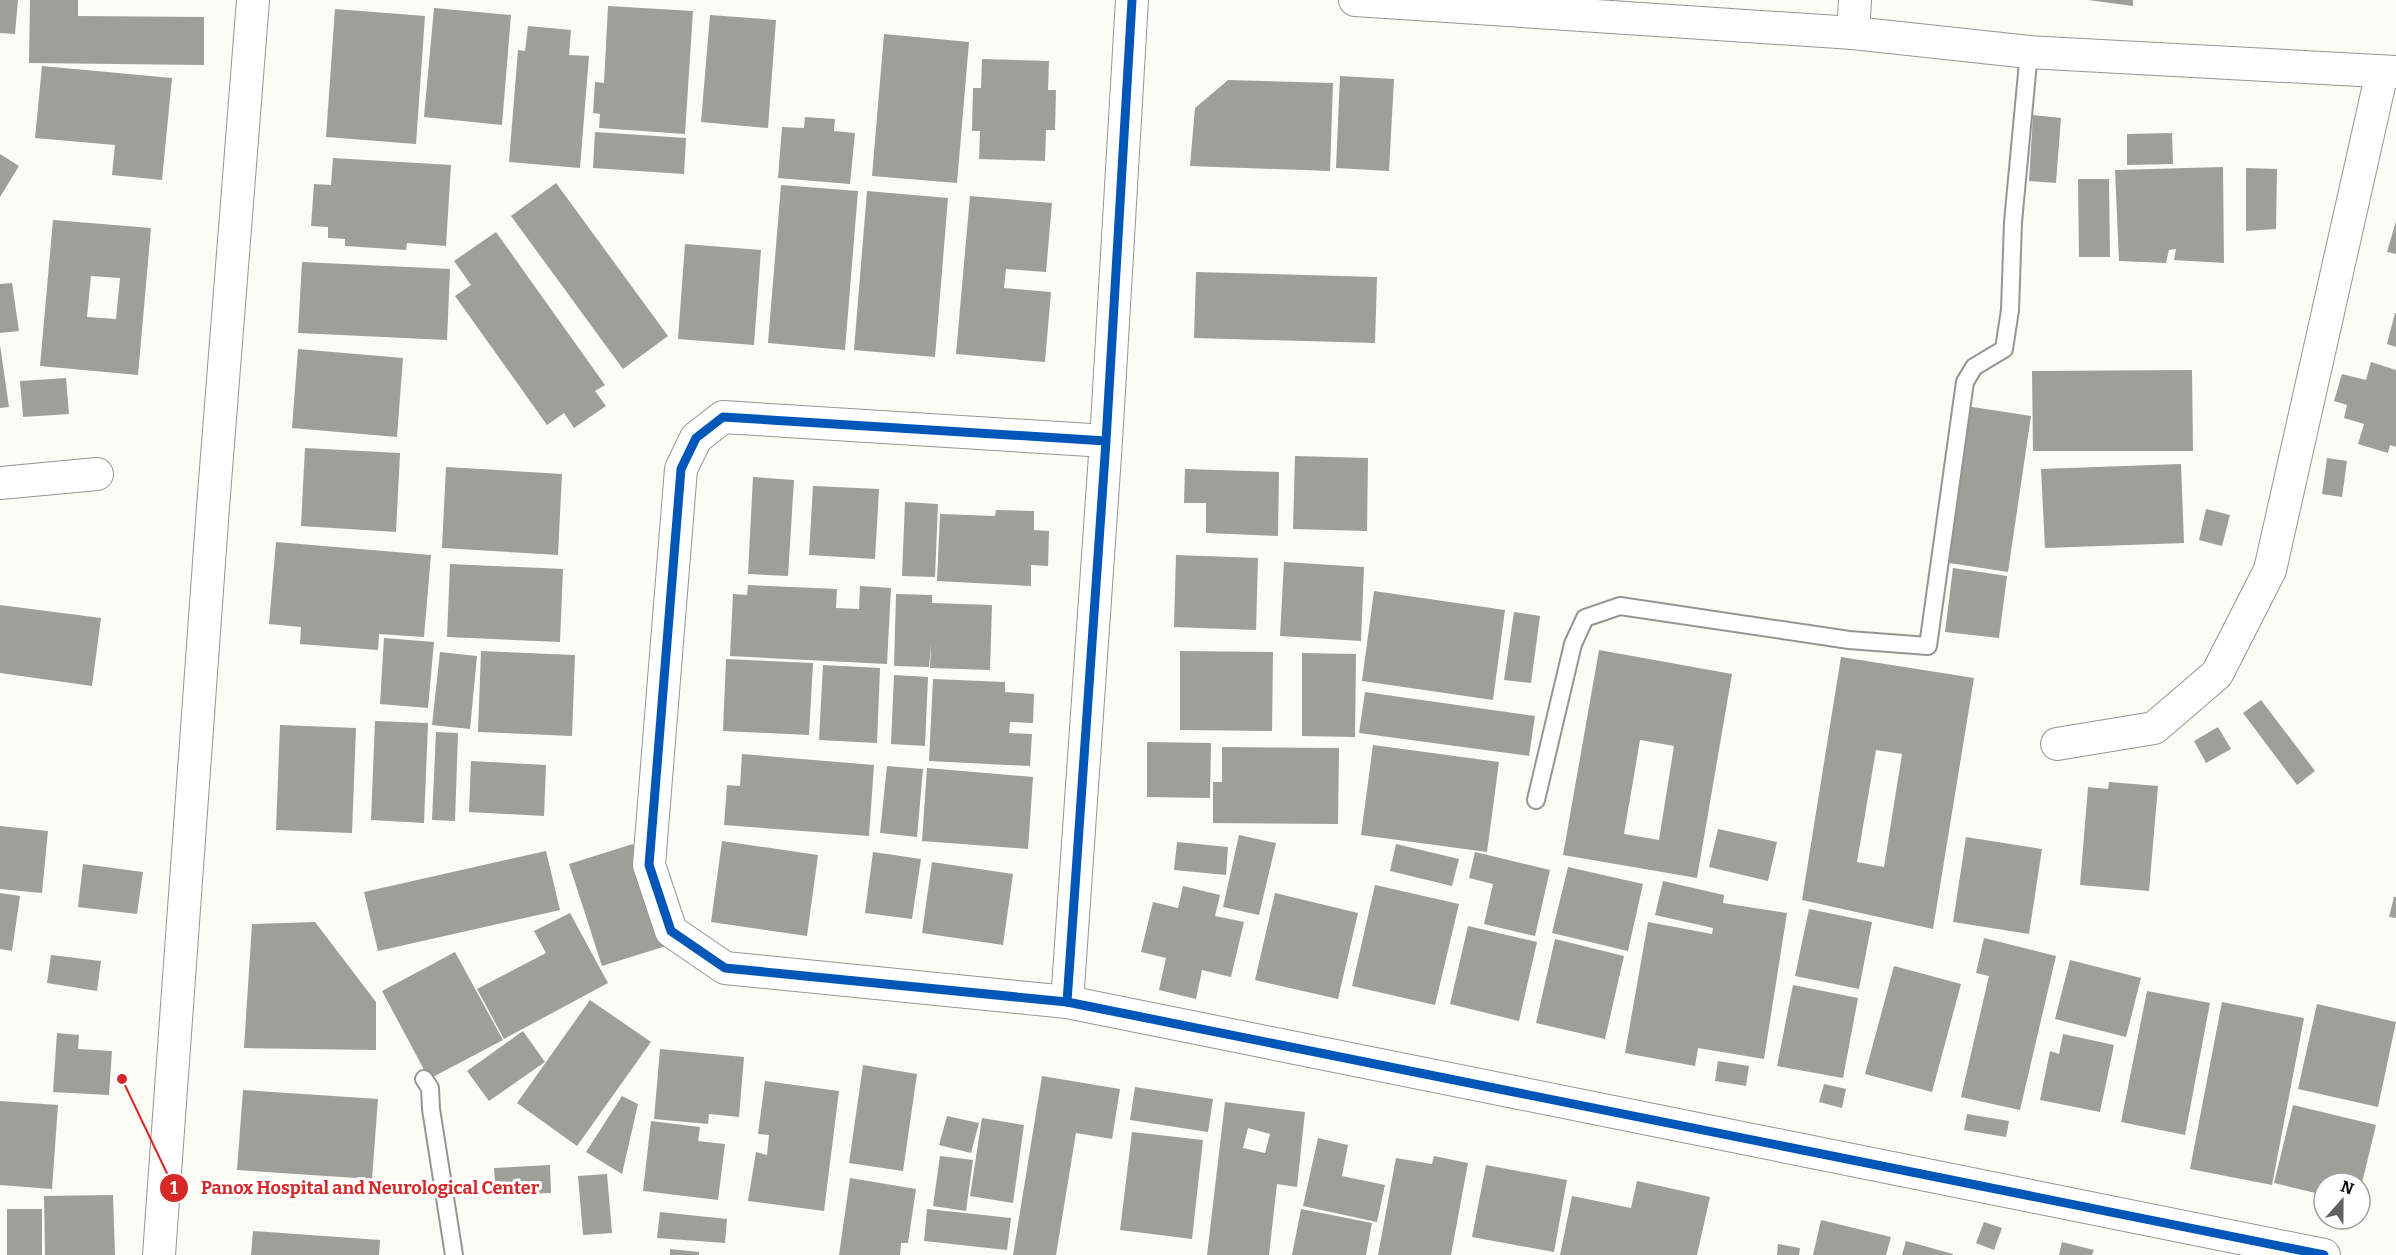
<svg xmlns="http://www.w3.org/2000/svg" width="2396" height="1255" font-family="Bitter,serif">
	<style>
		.building { fill: #9f9f9a; fill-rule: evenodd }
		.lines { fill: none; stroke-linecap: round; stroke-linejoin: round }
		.lane-casing { stroke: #959693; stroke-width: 20 }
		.street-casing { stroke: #959693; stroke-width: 34 }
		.lane { stroke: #fefffe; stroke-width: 16 }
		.street { stroke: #fefffe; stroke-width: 32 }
		.cycleway-casing { stroke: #fff; stroke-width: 13 }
		.cycleway { stroke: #0057b8; stroke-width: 9 }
		.leader { fill: none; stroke: #d62828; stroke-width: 2 }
		.callout-dot { fill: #d62828; stroke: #fff; stroke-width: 2 }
		.mark-label { font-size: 18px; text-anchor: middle; font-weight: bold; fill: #fff }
		.callout-label { font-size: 18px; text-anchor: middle; font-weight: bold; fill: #d62828; stroke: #fff; stroke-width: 6; stroke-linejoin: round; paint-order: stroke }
	</style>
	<rect width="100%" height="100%" fill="#fbfcf5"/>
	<g class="building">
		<path d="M 0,0 L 18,0 L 15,34 L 0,33 Z"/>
		<path d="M 30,0 L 78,0 L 78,16 L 204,17 L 204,65 L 29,63 Z"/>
		<path d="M 2088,0 L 2133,0 L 2133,6 Z"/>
		<path d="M 608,6 L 693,11 L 685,134 L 599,128 L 600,114 L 593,113 L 595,82 L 604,83 Z"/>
		<path d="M 434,8 L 511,15 L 502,125 L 424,117 Z"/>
		<path d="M 335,9 L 425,16 L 416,144 L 326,137 Z"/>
		<path d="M 710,15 L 776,20 L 768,128 L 701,122 Z"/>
		<path d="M 528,26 L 571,30 L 569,55 L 589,56 L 580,168 L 509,162 L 518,50 L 525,51 Z"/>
		<path d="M 884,34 L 969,42 L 957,183 L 872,176 Z"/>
		<path d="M 982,59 L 1049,61 L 1048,90 L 1056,90 L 1055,130 L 1046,130 L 1045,161 L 979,159 L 980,131 L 972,131 L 973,88 L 981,88 Z"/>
		<path d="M 42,66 L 172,78 L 162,180 L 112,175 L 115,145 L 35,138 Z"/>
		<path d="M 1340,76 L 1394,79 L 1389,171 L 1336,168 Z"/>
		<path d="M 1228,80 L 1333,83 L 1330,171 L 1190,166 L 1195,108 Z"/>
		<path d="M 2033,115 L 2061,118 L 2056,183 L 2029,181 Z"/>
		<path d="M 805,117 L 835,119 L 834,131 L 855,133 L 850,184 L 778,178 L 782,127 L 804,128 Z"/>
		<path d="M 595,132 L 686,138 L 684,174 L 593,168 Z"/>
		<path d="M 2172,133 L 2173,164 L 2127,165 L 2127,134 Z"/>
		<path d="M 0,154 L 19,166 L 0,197 Z"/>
		<path d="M 333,158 L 451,165 L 446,246 L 407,243 L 406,250 L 345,246 L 345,239 L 328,238 L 328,227 L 311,226 L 314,184 L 331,185 Z"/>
		<path d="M 2223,167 L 2224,263 L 2174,260 L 2176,249 L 2169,250 L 2166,263 L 2119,261 L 2115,170 Z"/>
		<path d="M 2246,168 L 2277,169 L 2276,229 L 2246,231 Z"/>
		<path d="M 2078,179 L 2109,179 L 2110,257 L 2079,257 Z"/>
		<path d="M 556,183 L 668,336 L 623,369 L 511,216 Z"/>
		<path d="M 781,185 L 858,191 L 845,350 L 768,343 Z"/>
		<path d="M 867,191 L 948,198 L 935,357 L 854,350 Z"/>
		<path d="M 970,196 L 1052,203 L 1046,272 L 1006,269 L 1004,288 L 1051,292 L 1045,362 L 956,354 Z"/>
		<path d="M 53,220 L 151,228 L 138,375 L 40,366 ZM 91,276 L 120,278 L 116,319 L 87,317 Z"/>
		<path d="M 2396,221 L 2396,254 L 2387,252 Z"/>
		<path d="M 496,232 L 605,385 L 595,391 L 606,406 L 574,428 L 564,413 L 547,425 L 455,296 L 471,285 L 454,261 Z"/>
		<path d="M 685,244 L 761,250 L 754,345 L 678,339 Z"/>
		<path d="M 302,262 L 450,269 L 447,340 L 298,333 Z"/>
		<path d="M 1196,272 L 1377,277 L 1375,343 L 1194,338 Z"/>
		<path d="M 12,283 L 19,331 L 0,333 L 0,284 Z"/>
		<path d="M 2395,313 L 2396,313 L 2396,347 L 2387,344 Z"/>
		<path d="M 0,345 L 9,407 L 0,408 Z"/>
		<path d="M 298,349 L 403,358 L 397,437 L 292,428 Z"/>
		<path d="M 2371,362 L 2396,370 L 2396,447 L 2390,445 L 2388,453 L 2358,444 L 2364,424 L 2344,418 L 2347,405 L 2334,401 L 2342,374 L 2366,380 Z"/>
		<path d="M 2192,370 L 2193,451 L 2033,451 L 2032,371 Z"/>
		<path d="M 66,378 L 69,414 L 23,417 L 20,381 Z"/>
		<path d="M 1966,406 L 2031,416 L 2008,572 L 1943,562 Z"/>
		<path d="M 305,448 L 400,453 L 396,532 L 301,526 Z"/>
		<path d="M 1295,456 L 1368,458 L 1367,531 L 1293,529 Z"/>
		<path d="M 2327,458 L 2347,461 L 2342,497 L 2322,494 Z"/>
		<path d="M 2181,464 L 2184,543 L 2045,548 L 2041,469 Z"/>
		<path d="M 446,467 L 562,474 L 558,555 L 442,548 Z"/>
		<path d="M 1185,469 L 1279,472 L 1278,536 L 1206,533 L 1206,503 L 1184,503 Z"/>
		<path d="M 753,477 L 794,480 L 788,576 L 748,574 Z"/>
		<path d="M 813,486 L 879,489 L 875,559 L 809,555 Z"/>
		<path d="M 905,502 L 938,504 L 935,577 L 902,576 Z"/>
		<path d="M 2206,509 L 2230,515 L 2222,546 L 2199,540 Z"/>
		<path d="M 996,510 L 1034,511 L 1034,530 L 1049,531 L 1048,566 L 1031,565 L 1031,586 L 937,581 L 940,514 L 995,516 Z"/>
		<path d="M 276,542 L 431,555 L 424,637 L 379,634 L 378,650 L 300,644 L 301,627 L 269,624 Z"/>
		<path d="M 1176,555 L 1258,558 L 1256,630 L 1174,627 Z"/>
		<path d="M 1284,562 L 1364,567 L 1361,641 L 1280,636 Z"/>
		<path d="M 450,564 L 563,569 L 560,642 L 447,637 Z"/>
		<path d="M 1953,568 L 2007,576 L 1999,638 L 1945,632 Z"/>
		<path d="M 748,585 L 837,589 L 836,608 L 859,609 L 860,586 L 891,588 L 887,664 L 730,656 L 733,594 L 747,595 Z"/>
		<path d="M 1374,591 L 1505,610 L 1493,700 L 1362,681 Z"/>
		<path d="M 896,594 L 932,595 L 932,603 L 992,605 L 990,670 L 930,668 L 931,644 L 929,667 L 894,666 Z"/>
		<path d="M 0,605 L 101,618 L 92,686 L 0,673 Z"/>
		<path d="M 1514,612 L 1540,616 L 1531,683 L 1504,680 Z"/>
		<path d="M 384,638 L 434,642 L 428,708 L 380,704 Z"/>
		<path d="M 1599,650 L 1732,674 L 1697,878 L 1563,855 ZM 1640,740 L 1674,746 L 1659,840 L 1624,834 Z"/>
		<path d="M 481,651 L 575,655 L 572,736 L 478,732 Z"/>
		<path d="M 1180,651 L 1273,652 L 1272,731 L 1180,730 Z"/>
		<path d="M 440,652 L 477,656 L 470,729 L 432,725 Z"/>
		<path d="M 1302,653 L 1356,654 L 1355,737 L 1302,736 Z"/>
		<path d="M 1841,657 L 1974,678 L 1933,929 L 1802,900 ZM 1876,750 L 1902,754 L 1884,867 L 1857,862 Z"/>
		<path d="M 726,659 L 813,663 L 809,735 L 723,731 Z"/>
		<path d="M 823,665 L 880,668 L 877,743 L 819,740 Z"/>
		<path d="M 894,675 L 928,677 L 925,746 L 891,744 Z"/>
		<path d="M 933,679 L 1005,682 L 1005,692 L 1034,694 L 1033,723 L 1010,722 L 1009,733 L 1032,734 L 1030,766 L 929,761 Z"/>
		<path d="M 1365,692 L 1535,716 L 1529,756 L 1359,733 Z"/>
		<path d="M 2261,700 L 2315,771 L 2297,785 L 2243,713 Z"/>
		<path d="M 375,721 L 428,723 L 424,823 L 371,820 Z"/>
		<path d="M 280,725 L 356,728 L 352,833 L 276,830 Z"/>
		<path d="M 2218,727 L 2231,749 L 2206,763 L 2194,741 Z"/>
		<path d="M 436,732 L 458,733 L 455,821 L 432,820 Z"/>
		<path d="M 1147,742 L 1211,743 L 1210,798 L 1147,797 Z"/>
		<path d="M 1373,745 L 1499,762 L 1487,852 L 1361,835 Z"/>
		<path d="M 1222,747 L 1339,748 L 1338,824 L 1213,823 L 1213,782 L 1222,782 Z"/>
		<path d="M 742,754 L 874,765 L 869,836 L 724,825 L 727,785 L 740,786 Z"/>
		<path d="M 471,761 L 546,765 L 544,816 L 469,812 Z"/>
		<path d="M 887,766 L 923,769 L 917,837 L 880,833 Z"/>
		<path d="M 927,768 L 1033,777 L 1028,849 L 922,841 Z"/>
		<path d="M 2109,782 L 2158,786 L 2149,891 L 2080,885 L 2088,787 L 2108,789 Z"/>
		<path d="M 0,826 L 48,831 L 42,893 L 0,889 Z"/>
		<path d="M 1718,829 L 1777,842 L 1768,881 L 1709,867 Z"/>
		<path d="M 1239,835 L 1276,843 L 1259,915 L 1223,907 Z"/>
		<path d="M 1966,837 L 2042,849 L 2029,934 L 1953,922 Z"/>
		<path d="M 722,841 L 818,855 L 807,936 L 711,922 Z"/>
		<path d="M 1177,842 L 1228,847 L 1226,875 L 1174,870 Z"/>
		<path d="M 633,844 L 666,946 L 602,966 L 569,864 Z"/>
		<path d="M 1396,844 L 1459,859 L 1452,886 L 1390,871 Z"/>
		<path d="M 546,851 L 560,910 L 378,951 L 364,892 Z"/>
		<path d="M 873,852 L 921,859 L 912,919 L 865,913 Z"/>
		<path d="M 1475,852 L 1550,870 L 1535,936 L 1484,924 L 1493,884 L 1469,878 Z"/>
		<path d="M 932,862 L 1013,874 L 1003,945 L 922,933 Z"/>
		<path d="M 83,864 L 143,872 L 137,914 L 78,907 Z"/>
		<path d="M 1568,867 L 1643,884 L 1628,951 L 1552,933 Z"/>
		<path d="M 1663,881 L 1724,895 L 1723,903 L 1787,913 L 1764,1059 L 1698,1048 L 1695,1066 L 1625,1053 L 1648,922 L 1712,934 L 1713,928 L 1655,915 Z"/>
		<path d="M 1375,885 L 1459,904 L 1435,1005 L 1352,986 Z"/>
		<path d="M 1183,886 L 1220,895 L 1215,916 L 1244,922 L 1231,977 L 1202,970 L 1196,999 L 1159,990 L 1166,958 L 1141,952 L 1153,902 L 1178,908 Z"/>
		<path d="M 0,893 L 20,896 L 12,951 L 0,949 Z"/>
		<path d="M 1275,893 L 1358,913 L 1338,999 L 1255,980 Z"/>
		<path d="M 2394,897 L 2396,897 L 2396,918 L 2389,917 Z"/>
		<path d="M 1809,909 L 1872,922 L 1859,989 L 1795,976 Z"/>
		<path d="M 570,913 L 608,983 L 504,1039 L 477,989 L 546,953 L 534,931 Z"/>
		<path d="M 315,922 L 376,1002 L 376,1050 L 244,1048 L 252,924 Z"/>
		<path d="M 1468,926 L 1537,942 L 1519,1021 L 1450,1004 Z"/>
		<path d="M 1984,938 L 2056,956 L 2020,1110 L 1961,1097 L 1989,976 L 1976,973 Z"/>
		<path d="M 1555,939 L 1624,956 L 1605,1039 L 1536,1023 Z"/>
		<path d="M 455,952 L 503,1040 L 429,1079 L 382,991 Z"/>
		<path d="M 51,955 L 101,961 L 97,991 L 47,983 Z"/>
		<path d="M 2070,960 L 2141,978 L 2126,1037 L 2055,1019 Z"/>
		<path d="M 1894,966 L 1961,984 L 1932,1092 L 1865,1074 Z"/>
		<path d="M 1793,985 L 1858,998 L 1843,1078 L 1777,1066 Z"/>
		<path d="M 2147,991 L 2210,1003 L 2185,1135 L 2121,1122 Z"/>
		<path d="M 590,1000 L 651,1042 L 577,1146 L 517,1103 Z"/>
		<path d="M 2222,1002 L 2304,1018 L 2272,1185 L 2190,1169 Z"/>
		<path d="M 2317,1004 L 2396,1022 L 2378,1107 L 2298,1089 Z"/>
		<path d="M 523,1031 L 545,1062 L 489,1101 L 467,1071 Z"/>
		<path d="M 57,1033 L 79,1035 L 78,1049 L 112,1051 L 109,1095 L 53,1092 Z"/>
		<path d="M 2063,1034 L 2114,1045 L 2100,1112 L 2040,1100 L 2050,1051 L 2059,1054 Z"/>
		<path d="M 660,1049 L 744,1057 L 739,1117 L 709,1114 L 708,1124 L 654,1119 Z"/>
		<path d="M 1718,1061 L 1749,1066 L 1746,1086 L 1715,1081 Z"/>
		<path d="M 863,1065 L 917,1074 L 903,1171 L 849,1163 Z"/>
		<path d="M 1042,1076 L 1120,1089 L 1112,1139 L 1076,1133 L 1056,1255 L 1013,1255 Z"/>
		<path d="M 765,1081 L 839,1091 L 824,1211 L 748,1201 L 756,1152 L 767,1155 L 769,1135 L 758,1134 Z"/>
		<path d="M 1824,1084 L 1846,1089 L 1842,1108 L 1819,1102 Z"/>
		<path d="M 1135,1087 L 1213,1099 L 1208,1132 L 1130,1120 Z"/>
		<path d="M 243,1090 L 378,1099 L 372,1179 L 237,1170 Z"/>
		<path d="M 622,1096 L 638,1104 L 622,1174 L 586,1152 Z"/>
		<path d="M 0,1101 L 58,1105 L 52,1189 L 0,1185 Z"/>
		<path d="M 1225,1102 L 1305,1112 L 1297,1187 L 1277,1184 L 1269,1255 L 1207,1255 ZM 1248,1128 L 1270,1134 L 1265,1153 L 1243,1148 Z"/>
		<path d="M 2293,1105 L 2376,1125 L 2361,1187 L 2360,1183 L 2324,1183 L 2324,1195 L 2274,1183 Z"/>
		<path d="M 1967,1114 L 2009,1121 L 2006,1137 L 1964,1130 Z"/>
		<path d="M 947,1116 L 979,1123 L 971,1153 L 939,1145 Z"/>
		<path d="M 982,1118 L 1024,1125 L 1013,1203 L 970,1196 Z"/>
		<path d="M 651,1121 L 700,1127 L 698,1141 L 725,1144 L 718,1200 L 643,1191 Z"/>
		<path d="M 1132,1132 L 1203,1140 L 1192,1239 L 1120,1230 Z"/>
		<path d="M 1318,1138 L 1348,1145 L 1342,1176 L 1385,1185 L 1377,1222 L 1303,1206 Z"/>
		<path d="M 940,1156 L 973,1160 L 966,1211 L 933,1206 Z"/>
		<path d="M 1434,1156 L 1468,1163 L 1451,1255 L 1378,1255 L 1396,1158 L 1432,1164 Z"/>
		<path d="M 550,1165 L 551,1193 L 496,1195 L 494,1168 Z"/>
		<path d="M 1486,1165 L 1567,1180 L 1554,1252 L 1472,1237 Z"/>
		<path d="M 607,1174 L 612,1233 L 583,1235 L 578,1176 Z"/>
		<path d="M 850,1178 L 916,1189 L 908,1243 L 901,1243 L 900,1255 L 839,1255 Z"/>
		<path d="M 1637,1181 L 1710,1197 L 1697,1255 L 1560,1255 L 1572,1196 L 1631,1208 Z"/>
		<path d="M 113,1195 L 115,1255 L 45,1255 L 44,1196 Z"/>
		<rect x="7" y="1209" width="35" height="46"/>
		<path d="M 927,1209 L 1011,1218 L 1007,1250 L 924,1241 Z"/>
		<path d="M 1301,1209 L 1372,1223 L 1366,1255 L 1292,1255 Z"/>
		<path d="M 660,1212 L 727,1219 L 725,1243 L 657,1238 Z"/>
		<path d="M 1821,1220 L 1891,1237 L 1886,1255 L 1813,1255 Z"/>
		<path d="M 1984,1222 L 2002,1228 L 1994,1250 L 1976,1243 Z"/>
		<path d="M 253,1231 L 380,1240 L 379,1255 L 251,1255 Z"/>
		<path d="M 1906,1241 L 1953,1254 L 1953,1255 L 1902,1255 Z"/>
		<path d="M 2062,1242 L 2094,1250 L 2092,1255 L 2059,1255 Z"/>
		<path d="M 1778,1244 L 1800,1248 L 1799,1255 L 1777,1255 Z"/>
		<path d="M 670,1249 L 699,1252 L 699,1255 L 670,1255 Z"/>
	</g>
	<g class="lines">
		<g class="lane-casing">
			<g id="lane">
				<path d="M 1536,800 L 1573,644 L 1585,618 L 1620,606 L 1849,640 L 1928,646 L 1965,382 L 1974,367 L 2004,349 L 2010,310 L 2013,222 L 2029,52"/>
				<path d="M 424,1079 L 430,1088 L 431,1109 L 454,1255"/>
			</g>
		</g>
		<g class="street-casing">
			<g id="street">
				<path d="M 1355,0 L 1853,33 L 2029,52 L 2396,72"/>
				<path d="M 1853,33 L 1855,0"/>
				<path d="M 1106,441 L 723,417 L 696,438 L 681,469 L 649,865 L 671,931 L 725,968 L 1067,1002 L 1106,441 L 1132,0"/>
				<path d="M 0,483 L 97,474"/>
				<path d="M 2057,744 L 2154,728 L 2217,674 L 2270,570 L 2382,72"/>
				<path d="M 1067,1002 L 2324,1255"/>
				<path d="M 159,1255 L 213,507 L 253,0"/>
			</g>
		</g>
		<use href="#lane" class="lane"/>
		<use href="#street" class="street"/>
		<g class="cycleway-casing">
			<g id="cycleway">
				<path d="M 1106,441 L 723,417 L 696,438 L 681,469 L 649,865 L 671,931 L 725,968 L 1067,1002 L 1106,441 L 1132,0"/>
				<path d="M 1067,1002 L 2324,1255"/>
			</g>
		</g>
		<use href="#cycleway" class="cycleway"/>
	</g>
	<path class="leader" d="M122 1079L174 1188"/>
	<g class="callout-dot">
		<circle cx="122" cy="1079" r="6"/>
		<circle cx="174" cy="1188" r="15"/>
	</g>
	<g class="mark-label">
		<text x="174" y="1194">1</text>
	</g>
	<g class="callout-label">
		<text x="370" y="1194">Panox Hospital and Neurological Center</text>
	</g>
	<g transform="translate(2342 1201) rotate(21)"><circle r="28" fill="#ffffff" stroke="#9f9f9f" stroke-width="1.5"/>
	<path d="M0-4.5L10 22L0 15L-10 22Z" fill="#626260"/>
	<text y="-9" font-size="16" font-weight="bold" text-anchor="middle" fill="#0f0f0f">N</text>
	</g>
</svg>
